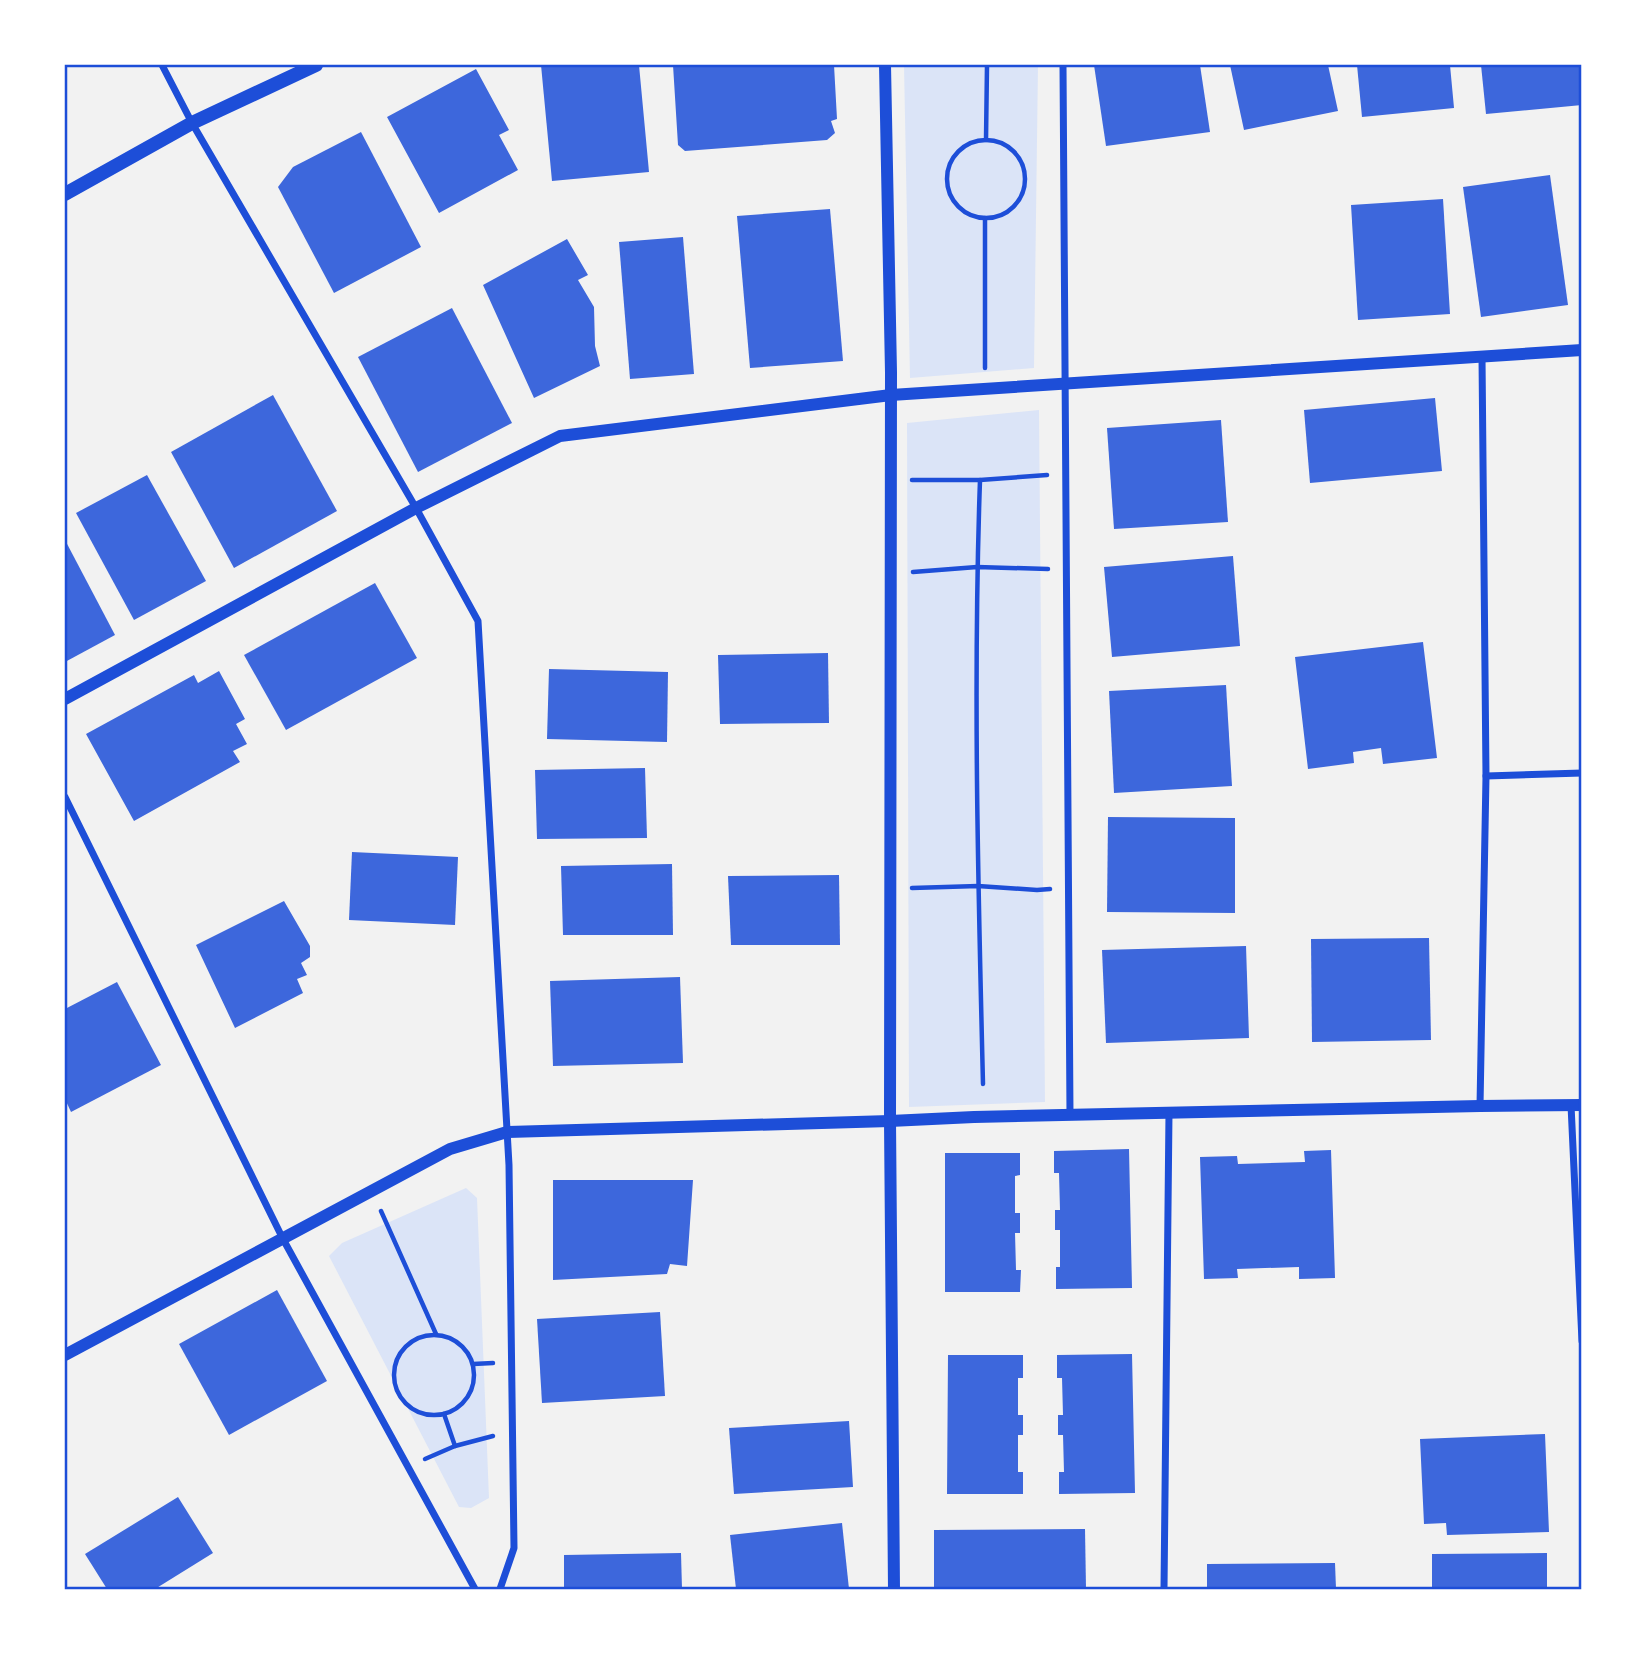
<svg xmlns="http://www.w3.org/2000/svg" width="1647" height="1654" font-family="'DM Sans',sans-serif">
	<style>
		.green { fill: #dbe4f7 }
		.building { fill: #3d67dc }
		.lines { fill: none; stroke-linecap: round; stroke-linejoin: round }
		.path { stroke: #1d4ed8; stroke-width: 4.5 }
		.minor { stroke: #1d4ed8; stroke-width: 7 }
		.tertiary { stroke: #1d4ed8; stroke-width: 12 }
		.secondary { stroke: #1d4ed8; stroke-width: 14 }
		.neatline { fill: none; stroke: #1d4ed8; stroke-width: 2.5 }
	</style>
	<rect width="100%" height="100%" fill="#f2f2f2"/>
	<g class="green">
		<path d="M 904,65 L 1038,65 L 1034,368 L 910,378 Z"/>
		<path d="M 1039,410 L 1045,1102 L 909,1107 L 907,423 Z"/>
		<path d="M 466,1188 L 477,1198 L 489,1498 L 471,1508 L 459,1507 L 329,1256 L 342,1243 Z"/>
	</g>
	<g class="building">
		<path d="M 541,65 L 639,65 L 649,172 L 552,181 Z"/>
		<path d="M 673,65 L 834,65 L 837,119 L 831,121 L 835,133 L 827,140 L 685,151 L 678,145 Z"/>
		<path d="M 1094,65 L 1200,65 L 1210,132 L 1106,146 Z"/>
		<path d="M 1230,65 L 1328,65 L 1338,111 L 1244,130 Z"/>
		<path d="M 1357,65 L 1450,65 L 1454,108 L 1362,117 Z"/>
		<path d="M 1481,65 L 1582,65 L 1582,105 L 1486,114 Z"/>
		<path d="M 476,69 L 509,130 L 499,135 L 518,170 L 439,213 L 387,117 Z"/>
		<path d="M 361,132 L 421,247 L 334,293 L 278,187 L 293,167 Z"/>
		<path d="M 1550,175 L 1568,305 L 1481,317 L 1463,187 Z"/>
		<path d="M 1443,199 L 1450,314 L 1358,320 L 1351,205 Z"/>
		<path d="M 830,209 L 843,361 L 750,368 L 737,216 Z"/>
		<path d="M 683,237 L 694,374 L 630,379 L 619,242 Z"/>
		<path d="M 567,239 L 588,275 L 578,280 L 594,307 L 595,346 L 600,366 L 534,398 L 483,285 Z"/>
		<path d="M 452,308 L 512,423 L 418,472 L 358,357 Z"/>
		<path d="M 273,395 L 337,511 L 234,568 L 171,452 Z"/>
		<path d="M 1435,398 L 1442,471 L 1310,483 L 1304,410 Z"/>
		<path d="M 1221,420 L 1228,522 L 1114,529 L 1107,428 Z"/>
		<path d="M 147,475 L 206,581 L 134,620 L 76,513 Z"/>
		<path d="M 65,540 L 115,635 L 65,662 Z"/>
		<path d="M 1233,556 L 1240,646 L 1112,657 L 1104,567 Z"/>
		<path d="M 375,583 L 417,658 L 286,730 L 244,655 Z"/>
		<path d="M 1423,642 L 1437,758 L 1383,764 L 1381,748 L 1353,752 L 1354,763 L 1308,769 L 1295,657 Z"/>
		<path d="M 828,653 L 829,723 L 720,724 L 718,655 Z"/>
		<path d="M 549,669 L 668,672 L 667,742 L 547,739 Z"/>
		<path d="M 219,671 L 245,719 L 236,724 L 247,744 L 233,751 L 240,762 L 134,821 L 86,734 L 194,675 L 198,683 Z"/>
		<path d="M 1226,685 L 1232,786 L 1114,793 L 1109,691 Z"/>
		<path d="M 645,768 L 647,838 L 537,839 L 535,770 Z"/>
		<path d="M 1108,817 L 1235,818 L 1235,913 L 1107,912 Z"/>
		<path d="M 352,852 L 458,857 L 455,925 L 349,920 Z"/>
		<path d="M 672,864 L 673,935 L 563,935 L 561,866 Z"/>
		<path d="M 839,875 L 840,945 L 731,945 L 728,876 Z"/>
		<path d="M 284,901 L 310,946 L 310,957 L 301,963 L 307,975 L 297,979 L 303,993 L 235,1028 L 196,945 Z"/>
		<path d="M 1429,938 L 1431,1040 L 1312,1042 L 1311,939 Z"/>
		<path d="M 1246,946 L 1249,1038 L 1106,1043 L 1102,950 Z"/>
		<path d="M 680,977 L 683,1063 L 553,1066 L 550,981 Z"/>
		<path d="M 117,982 L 161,1065 L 71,1112 L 65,1099 L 65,1009 Z"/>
		<path d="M 1129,1149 L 1132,1288 L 1056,1289 L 1056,1267 L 1060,1267 L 1060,1230 L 1055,1230 L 1055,1210 L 1060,1210 L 1059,1173 L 1054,1173 L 1054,1151 Z"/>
		<path d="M 1331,1150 L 1335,1278 L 1299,1279 L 1299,1267 L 1237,1269 L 1238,1278 L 1204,1279 L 1200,1157 L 1237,1156 L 1238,1164 L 1305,1162 L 1304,1151 Z"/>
		<path d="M 945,1153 L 1020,1153 L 1020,1175 L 1015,1176 L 1015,1213 L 1020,1213 L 1020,1233 L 1015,1233 L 1016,1270 L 1021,1270 L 1020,1292 L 945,1292 Z"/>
		<path d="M 553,1180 L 693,1180 L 687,1266 L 670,1264 L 667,1274 L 553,1280 Z"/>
		<path d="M 277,1290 L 327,1381 L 229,1435 L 179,1344 Z"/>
		<path d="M 660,1312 L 665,1396 L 542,1403 L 537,1319 Z"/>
		<path d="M 1132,1354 L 1135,1493 L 1059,1494 L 1059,1472 L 1064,1472 L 1063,1435 L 1058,1435 L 1058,1415 L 1063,1415 L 1062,1378 L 1057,1378 L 1057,1355 Z"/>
		<path d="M 948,1355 L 1023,1355 L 1023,1378 L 1018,1378 L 1018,1415 L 1023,1415 L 1023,1435 L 1018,1435 L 1018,1472 L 1023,1472 L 1023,1494 L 947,1494 Z"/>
		<path d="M 849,1421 L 853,1487 L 734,1494 L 729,1428 Z"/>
		<path d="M 1545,1434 L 1549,1532 L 1447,1535 L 1446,1523 L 1424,1524 L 1420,1439 Z"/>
		<path d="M 178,1497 L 213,1553 L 155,1589 L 107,1589 L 85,1554 Z"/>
		<path d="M 842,1523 L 849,1589 L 736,1589 L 730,1535 Z"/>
		<path d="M 1085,1529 L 1086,1589 L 934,1589 L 934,1530 Z"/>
		<path d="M 681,1553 L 682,1589 L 564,1589 L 564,1555 Z"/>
		<path d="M 1547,1553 L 1547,1589 L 1432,1589 L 1432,1554 Z"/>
		<path d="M 1335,1563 L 1336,1589 L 1207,1589 L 1207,1564 Z"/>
	</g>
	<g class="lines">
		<g class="path">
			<path d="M 986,140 L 987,65"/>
			<circle cx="986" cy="179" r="39"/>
			<path d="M 985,368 L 985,218"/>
			<path d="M 912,480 L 980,480 L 1047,475"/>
			<path d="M 980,480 C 973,681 978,882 983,1084"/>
			<path d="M 913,572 L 977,567 L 1048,569"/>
			<path d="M 912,888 L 978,886 L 1037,890 L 1050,889"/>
			<path d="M 381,1211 L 436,1334"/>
			<circle cx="434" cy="1375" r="40"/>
			<path d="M 473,1364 L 493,1363"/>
			<path d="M 444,1414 L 455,1446"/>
			<path d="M 425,1459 L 455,1446 L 493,1436"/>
		</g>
		<g class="minor">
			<path d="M 162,65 L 192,123 L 416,508 L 478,621 L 509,1165 L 514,1548 L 500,1589"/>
			<path d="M 1063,65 L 1070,1115"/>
			<path d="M 1486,776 L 1582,773"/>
			<path d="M 65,797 L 283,1239 L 475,1589"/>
			<path d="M 1571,1105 L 1582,1341"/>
			<path d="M 1480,1106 L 1486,776 L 1482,357"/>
			<path d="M 1164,1589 L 1169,1113"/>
		</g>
		<g class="tertiary">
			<path d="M 885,65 L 891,372 L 890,1121 L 894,1589"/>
			<path d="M 65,699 L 416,508 L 560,436 L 891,395 L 1582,350"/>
			<path d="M 65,1355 L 450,1149 L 507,1132 L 890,1121 L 974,1117 L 1480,1106 L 1582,1105"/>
		</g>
		<path class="secondary" d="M 65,194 L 192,123 L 316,65"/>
	</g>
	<rect width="1647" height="1654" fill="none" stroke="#ffffff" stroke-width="133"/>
	<rect x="66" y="66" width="1514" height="1522" class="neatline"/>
</svg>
